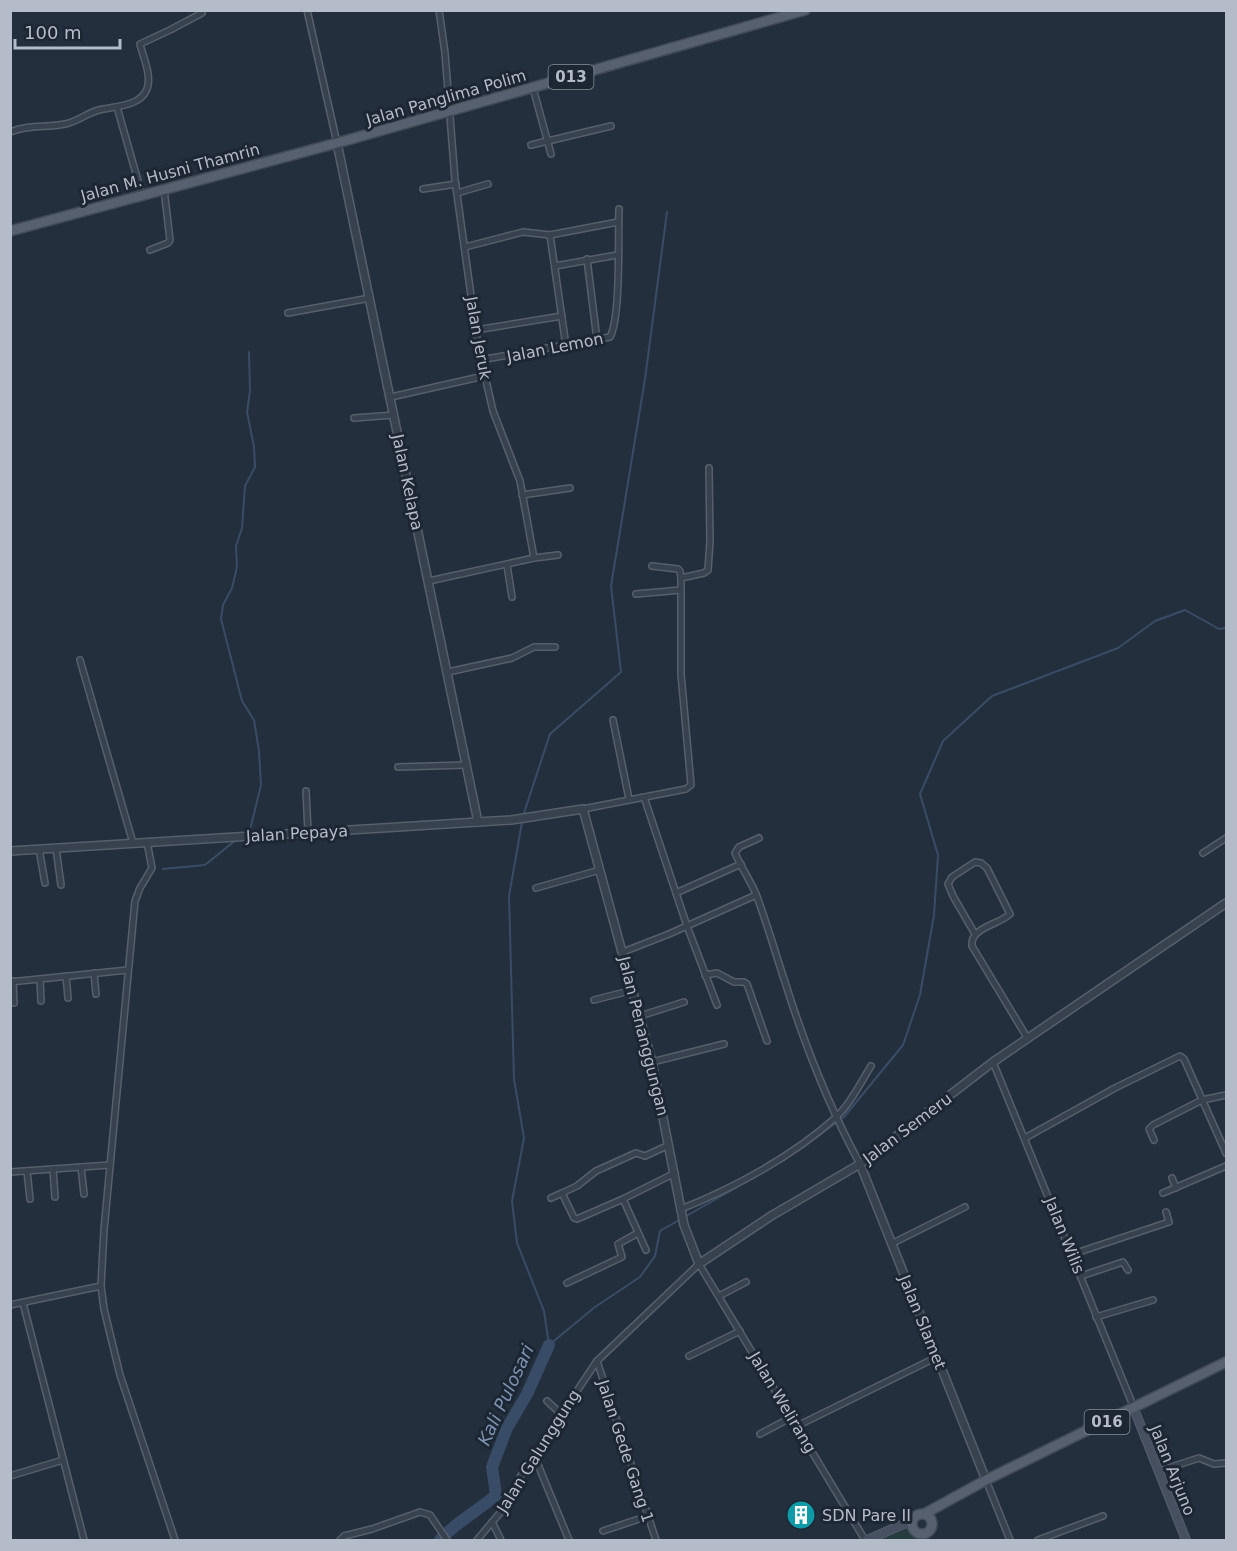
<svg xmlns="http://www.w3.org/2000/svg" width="1237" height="1551" font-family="'DejaVu Sans',sans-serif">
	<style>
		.green { fill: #263c3f }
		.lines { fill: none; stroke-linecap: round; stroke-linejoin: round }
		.stream { stroke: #394c67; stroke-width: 2 }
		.river { stroke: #394c67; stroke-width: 12 }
		.minor-casing { stroke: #565f6c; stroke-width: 8 }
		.tertiary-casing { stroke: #565f6c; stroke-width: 10 }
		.secondary-casing { stroke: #565f6c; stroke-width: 10 }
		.primary-casing { stroke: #414a57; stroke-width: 12 }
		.minor { stroke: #38414e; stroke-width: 5 }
		.tertiary { stroke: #38414e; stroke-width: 7 }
		.secondary { stroke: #465061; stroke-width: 8 }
		.primary { stroke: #56606e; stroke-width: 9 }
		.labels { text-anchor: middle; stroke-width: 6; stroke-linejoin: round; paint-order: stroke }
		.shield { fill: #1d2633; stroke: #878f9c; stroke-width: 1.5 }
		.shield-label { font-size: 15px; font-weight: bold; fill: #b4bcc9 }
		.street-label { font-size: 16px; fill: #b4bcc9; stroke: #1d2633 }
		.poi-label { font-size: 16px; fill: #b4bcc9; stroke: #1d2633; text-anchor: start }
		.water-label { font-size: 18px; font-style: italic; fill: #7c92b1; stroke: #1d2633 }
	</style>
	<rect width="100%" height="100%" fill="#242f3e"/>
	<path class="green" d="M 912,1523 L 916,1532 L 925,1533 L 926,1540 L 867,1540 Z"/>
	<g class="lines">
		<g class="stream">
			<path d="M 523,816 L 550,734 L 621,672 L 611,586 L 645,379 L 667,212"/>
			<path d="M 522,822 L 509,896 L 514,1079 L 524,1138 L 512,1201 L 517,1243 L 544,1311 L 549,1345"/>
			<path d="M 249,834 L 261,785 L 259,751 L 254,720 L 242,701 L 221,619 L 223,605 L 232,588 L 237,567 L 236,546 L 242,528 L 245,486 L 255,467 L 254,447 L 247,412 L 250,391 L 249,352"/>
			<path d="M 163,869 L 205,865 L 237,839"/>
			<path d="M 800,1149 L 844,1117 L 903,1045 L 920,995 L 934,915 L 938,855 L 920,794 L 943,741 L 992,696 L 1118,648 L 1155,621 L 1185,610 L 1219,629 L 1226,628"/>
			<path d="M 549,1345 L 595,1307 L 640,1277 L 655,1256 L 660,1231 L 739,1186"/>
		</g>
		<path class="river" d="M 440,1540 C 456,1522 478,1511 496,1495 L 492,1467 L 507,1428 L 527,1394 L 549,1345"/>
		<g class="minor-casing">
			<g id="minor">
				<path d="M 307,10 L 337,143"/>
				<path d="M 439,10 L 445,53 L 455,180 L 478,346 L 493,411 L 520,481 L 534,558"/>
				<path d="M 533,88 L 551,154"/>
				<path d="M 117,107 L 142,195"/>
				<path d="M 10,132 C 30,124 45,128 65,124 C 77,122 87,113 99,110 C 114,106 140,107 147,89 C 152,75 143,57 140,44 L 170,30 L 202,13"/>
				<path d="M 531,145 L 611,126"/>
				<path d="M 423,189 L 456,184"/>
				<path d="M 457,193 L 488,184"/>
				<path d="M 550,235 L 618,222"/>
				<path d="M 465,247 L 523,232 L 550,235 L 566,346"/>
				<path d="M 150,250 L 168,243 L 170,240 L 164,189"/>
				<path d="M 587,259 L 597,340"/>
				<path d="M 555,266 L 617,255"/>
				<path d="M 288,313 L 370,298"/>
				<path d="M 476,330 L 562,316"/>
				<path d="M 480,360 L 610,337 C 621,317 618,236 619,209"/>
				<path d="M 391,397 L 484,376"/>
				<path d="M 354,418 L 394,415"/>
				<path d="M 522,495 L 570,488"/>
				<path d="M 507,565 L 512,597"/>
				<path d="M 652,566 L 678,569 L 680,571 L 681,578"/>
				<path d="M 429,581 L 534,558 L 558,555"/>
				<path d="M 636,594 L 681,590"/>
				<path d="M 80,660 L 133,843"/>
				<path d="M 448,672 L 512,658 L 534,647 L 555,647"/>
				<path d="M 613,720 L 629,799"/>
				<path d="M 398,767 L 466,765"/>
				<path d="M 306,791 L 308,832"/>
				<path d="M 644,797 L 687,926 L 717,1005"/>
				<path d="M 583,809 L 686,789 L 691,785 L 681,674 L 681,578 L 704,573 L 708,570 L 710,541 L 709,468"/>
				<path d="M 759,838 L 739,847 L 735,853 C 741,867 750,880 756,894 C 767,923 775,952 785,982 C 805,1046 828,1105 860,1164"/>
				<path d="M 56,848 L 61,885"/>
				<path d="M 39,849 L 45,883"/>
				<path d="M 1203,853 L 1226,838"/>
				<path d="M 536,888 L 600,870"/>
				<path d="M 676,893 L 741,864"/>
				<path d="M 975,934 L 953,896 L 948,884 L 952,877 L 975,862 L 981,863 L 987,868 L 1010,914 C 999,925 970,927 972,946 L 1028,1039"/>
				<path d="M 623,952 L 669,934 L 756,895"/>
				<path d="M 94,973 L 96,994"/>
				<path d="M 705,975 L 717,973 L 734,982 L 744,982 L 747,984 L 767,1041"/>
				<path d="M 66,976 L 68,998"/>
				<path d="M 40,979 L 41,1001"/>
				<path d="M 13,981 L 14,1003"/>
				<path d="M 10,982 L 128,970"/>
				<path d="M 594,1000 L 633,990"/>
				<path d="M 640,1016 L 684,1002"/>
				<path d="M 652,1062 L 724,1044"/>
				<path d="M 993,1062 L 1134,1408"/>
				<path d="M 1025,1138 L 1115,1088 L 1180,1056 L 1184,1059 L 1226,1153"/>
				<path d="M 1154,1140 L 1149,1129 L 1153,1125 L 1202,1100 L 1226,1095"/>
				<path d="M 81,1167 L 84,1194"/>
				<path d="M 53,1169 L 55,1197"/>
				<path d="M 27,1171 L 30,1199"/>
				<path d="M 10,1172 L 110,1165"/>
				<path d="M 1172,1178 L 1176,1188"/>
				<path d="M 562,1193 L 577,1186 L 596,1171 L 636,1153 L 645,1156 L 669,1145"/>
				<path d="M 1163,1193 L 1226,1166"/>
				<path d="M 551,1198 L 562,1193 L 574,1218 L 577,1219 L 623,1199"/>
				<path d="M 681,1209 C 734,1188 791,1157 834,1119 C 849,1106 860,1084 871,1066"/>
				<path d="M 891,1244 L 965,1207"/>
				<path d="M 646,1250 L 623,1199 L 675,1173"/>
				<path d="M 1073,1254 L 1169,1222 L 1166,1212"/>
				<path d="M 1081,1276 L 1123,1262 L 1128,1270"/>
				<path d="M 567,1283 L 622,1257 L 618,1244 L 638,1233"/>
				<path d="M 101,1286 L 104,1309 L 120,1375 L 175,1540"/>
				<path d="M 719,1296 L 746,1282"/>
				<path d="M 23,1303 L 84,1540"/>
				<path d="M 10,1305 L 101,1286 L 104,1230 L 135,901 L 140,888 L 152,868 L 147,842"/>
				<path d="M 1096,1317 L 1153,1300"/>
				<path d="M 689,1356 L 740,1331"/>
				<path d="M 597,1361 L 656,1540"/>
				<path d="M 547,1401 L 561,1414"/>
				<path d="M 797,1426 L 937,1357"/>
				<path d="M 760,1434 L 792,1417"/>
				<path d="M 534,1455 L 569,1540"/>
				<path d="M 1159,1471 L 1199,1458 L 1214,1464 L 1226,1463"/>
				<path d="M 10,1476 L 63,1460"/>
				<path d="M 986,1480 L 1010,1540"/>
				<path d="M 492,1522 L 501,1540"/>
				<path d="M 603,1531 L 648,1516"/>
				<path d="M 340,1540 L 344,1536 L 372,1529 L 420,1512 L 430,1515 L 447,1540"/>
				<path d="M 477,1540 L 510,1501 L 520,1477 L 534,1455 L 597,1361 L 699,1264 L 865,1540"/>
				<path d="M 1038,1540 L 1103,1516"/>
			</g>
		</g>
		<g class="tertiary-casing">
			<g id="tertiary">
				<path d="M 337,143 L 478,822"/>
				<path d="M 10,851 L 511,820 L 583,809 L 652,1062 L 684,1225 L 699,1264 L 771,1216 L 860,1164 L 993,1062 L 1226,903"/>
				<path d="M 860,1164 L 986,1480"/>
			</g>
		</g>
		<g class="secondary-casing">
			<g id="secondary">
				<path d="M 1134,1409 L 1186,1540"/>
				<path d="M 867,1540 L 913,1520"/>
			</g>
		</g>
		<g class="primary-casing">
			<g id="primary">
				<path d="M 10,231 L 337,143 L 805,10"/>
				<path d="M 924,1514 L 986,1480 L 1226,1362"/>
				<circle cx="922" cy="1524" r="10"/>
			</g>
		</g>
		<use href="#minor" class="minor"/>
		<use href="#tertiary" class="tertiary"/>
		<use href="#secondary" class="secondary"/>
		<use href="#primary" class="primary"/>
	</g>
	<defs>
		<g id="building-disc" transform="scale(1.5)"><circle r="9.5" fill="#0f9aa8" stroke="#1d2633"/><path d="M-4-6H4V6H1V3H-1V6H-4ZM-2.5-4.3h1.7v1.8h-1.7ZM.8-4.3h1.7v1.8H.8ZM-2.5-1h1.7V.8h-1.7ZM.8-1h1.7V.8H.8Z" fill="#fff"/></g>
	</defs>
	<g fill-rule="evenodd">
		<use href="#building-disc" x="801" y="1515"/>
	</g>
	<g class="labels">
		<g class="shield">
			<rect x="548.5" y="65" width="45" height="24" rx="4.5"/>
			<rect x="1084.5" y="1410" width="45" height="24" rx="4.5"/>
		</g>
		<g class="shield-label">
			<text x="571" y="82">013</text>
			<text x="1107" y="1427">016</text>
		</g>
		<g class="street-label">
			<text transform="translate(446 97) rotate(-16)" y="6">Jalan Panglima Polim</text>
			<text transform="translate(170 172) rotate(-15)" y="6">Jalan M. Husni Thamrin</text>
			<text transform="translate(479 338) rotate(80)" y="6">Jalan Jeruk</text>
			<text transform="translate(555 347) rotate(-11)" y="6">Jalan Lemon</text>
			<text transform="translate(408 482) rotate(78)" y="6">Jalan Kelapa</text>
			<text transform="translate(297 833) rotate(-3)" y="6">Jalan Pepaya</text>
			<text transform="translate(644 1036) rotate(76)" y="6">Jalan Penanggungan</text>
			<text transform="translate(907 1128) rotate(-37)" y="6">Jalan Semeru</text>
			<text transform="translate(1065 1235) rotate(68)" y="6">Jalan Wilis</text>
			<text transform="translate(923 1322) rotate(68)" y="6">Jalan Slamet</text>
			<text transform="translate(783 1402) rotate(59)" y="6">Jalan Welirang</text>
			<text transform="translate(538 1451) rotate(-58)" y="6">Jalan Galunggung</text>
			<text transform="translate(626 1451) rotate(72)" y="6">Jalan Gede Gang 1</text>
			<text transform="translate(1173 1470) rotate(68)" y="6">Jalan Arjuno</text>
		</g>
		<g class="poi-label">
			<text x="822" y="1521">SDN Pare II</text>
		</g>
		<g class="water-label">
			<text transform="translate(506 1395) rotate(-65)" y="6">Kali Pulosari</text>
		</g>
	</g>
	<rect width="1237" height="1551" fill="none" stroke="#b4bcc9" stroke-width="24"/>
	<path d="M15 39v9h105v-9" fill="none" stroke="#b4bcc9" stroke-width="3"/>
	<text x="24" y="39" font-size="18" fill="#b4bcc9" stroke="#1d2633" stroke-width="4.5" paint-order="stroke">100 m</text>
</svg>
